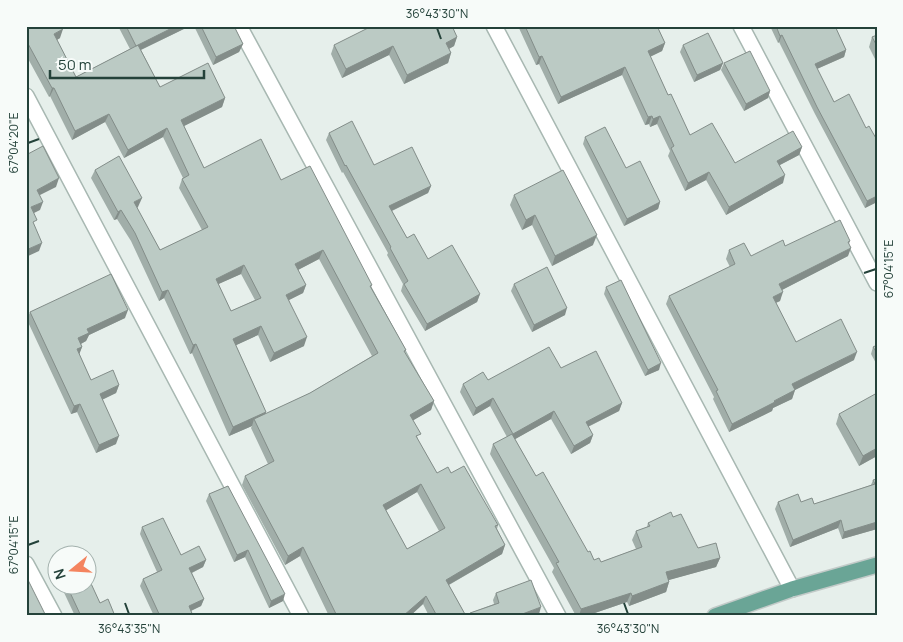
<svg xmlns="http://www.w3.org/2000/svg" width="903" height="642" font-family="Manrope,sans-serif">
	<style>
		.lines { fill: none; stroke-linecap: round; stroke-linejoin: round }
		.street-casing { stroke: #a8b8b2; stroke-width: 18 }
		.primary-casing { stroke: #c2cac8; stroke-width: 18 }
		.street { stroke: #fff; stroke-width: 15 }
		.primary { stroke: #6aa596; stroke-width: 15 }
		.wall { fill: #a1aea9; fill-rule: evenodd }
		.shaded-wall { fill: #838d89 }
		.building { fill: #bbcac4; stroke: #838d89; fill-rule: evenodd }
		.ticks { fill: none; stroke: #24423a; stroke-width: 2 }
		.neatline { fill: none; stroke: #24423a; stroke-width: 2 }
		.ticks-label { font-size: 12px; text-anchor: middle; fill: #24423a }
	</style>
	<rect width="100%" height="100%" fill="#e6efeb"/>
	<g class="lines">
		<g class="street-casing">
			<g id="street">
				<path d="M 239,26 L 558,616"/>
				<path d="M 494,26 L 792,589"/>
				<path d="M 741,26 L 877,283"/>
				<path d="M 26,96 L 301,616"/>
				<path d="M 26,564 L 54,616"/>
			</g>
		</g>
		<g class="primary-casing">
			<path id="primary" d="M 715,616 L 792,589 L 877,565"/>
		</g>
		<use href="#street" class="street"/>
		<use href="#primary" class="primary"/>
	</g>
	<g class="wall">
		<path d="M 26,26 L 60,38 L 57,40 L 76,77 L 130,49 L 118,26 L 190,26 L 141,50 L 160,87 L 225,98 L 222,107 L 184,126 L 204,168 L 281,180 L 372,285 L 371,287 L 406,350 L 405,353 L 434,401 L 431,410 L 413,420 L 418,440 L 437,473 L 451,473 L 498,525 L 497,529 L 505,545 L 502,554 L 449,585 L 466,616 L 429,616 L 423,604 L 410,616 L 329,616 L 300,556 L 285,565 L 242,485 L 245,476 L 268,464 L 251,428 L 252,426 L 229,436 L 192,353 L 190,354 L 164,298 L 159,301 L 131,241 L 117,219 L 114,220 L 91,178 L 95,170 L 138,207 L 137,208 L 160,250 L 202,230 L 179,188 L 182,179 L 183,178 L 163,137 L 124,158 L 105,122 L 72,140 L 50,96 L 49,97 L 26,55 ZM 319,259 L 372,356 L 310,393 L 266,414 L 266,412 L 236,345 L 258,335 L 270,362 L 304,346 L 289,300 L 303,293 L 306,285 L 298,270 ZM 241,274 L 255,300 L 231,311 L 218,284 ZM 417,492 L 439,531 L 407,549 L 386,510 Z"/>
		<path d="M 194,26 L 234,26 L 243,44 L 239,52 L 213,65 Z"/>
		<path d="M 518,26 L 657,26 L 665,43 L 662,51 L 650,57 L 668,95 L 690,135 L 735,163 L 802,147 L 799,155 L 780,165 L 783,183 L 726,215 L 706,180 L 685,191 L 668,156 L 670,151 L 657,124 L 650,127 L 649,124 L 645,125 L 622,75 L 558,104 L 539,64 L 536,65 Z"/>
		<path d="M 770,26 L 835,26 L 846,50 L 844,57 L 817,69 L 834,102 L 866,128 L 877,140 L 877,202 L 865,208 L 815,114 L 779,42 L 778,43 Z"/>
		<path d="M 877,35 L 877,63 L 869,47 L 872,37 Z"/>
		<path d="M 457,37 L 454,46 L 449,49 L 451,53 L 448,63 L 404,84 L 389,55 L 342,78 L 331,54 L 334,45 Z"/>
		<path d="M 683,45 L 723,63 L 720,70 L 694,82 L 680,52 Z"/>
		<path d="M 724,63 L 770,91 L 768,98 L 744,111 L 721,70 Z"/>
		<path d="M 329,133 L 374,165 L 431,186 L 428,193 L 392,211 L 407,238 L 428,259 L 480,294 L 477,302 L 425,331 L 401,291 L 403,284 L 387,255 L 388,253 L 343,172 L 342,173 L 326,140 Z"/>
		<path d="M 585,137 L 660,202 L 658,209 L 624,226 L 583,144 Z"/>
		<path d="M 514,195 L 593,245 L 552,266 L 532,225 L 522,230 L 510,205 Z"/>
		<path d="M 850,241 L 849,244 L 848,256 L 782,290 L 780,301 L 776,303 L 796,342 L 854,360 L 795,390 L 792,399 L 773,408 L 772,411 L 729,432 L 713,399 L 714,397 L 666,304 L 669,296 L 730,267 L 726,259 L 729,250 L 751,256 L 785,246 Z"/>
		<path d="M 514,284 L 565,315 L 532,332 L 511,291 Z"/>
		<path d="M 606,287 L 659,370 L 645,376 L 604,294 Z"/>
		<path d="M 30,312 L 125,318 L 89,335 L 86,341 L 81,344 L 82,347 L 79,354 L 91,380 L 119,385 L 116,393 L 102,400 L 116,444 L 96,453 L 77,412 L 71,414 L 27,320 Z"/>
		<path d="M 877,345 L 877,365 L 871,354 L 873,347 Z"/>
		<path d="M 561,368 L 622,403 L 619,411 L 588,427 L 593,435 L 590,443 L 571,454 L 551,419 L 515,439 L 536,476 L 588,552 L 594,560 L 601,562 L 636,549 L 632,540 L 636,531 L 647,527 L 648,523 L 673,517 L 698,548 L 720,558 L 716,567 L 668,580 L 669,582 L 666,592 L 629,606 L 627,602 L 586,616 L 576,616 L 552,572 L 554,568 L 490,454 L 493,444 L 507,437 L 490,406 L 473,416 L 460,392 L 463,384 Z"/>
		<path d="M 839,414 L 877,456 L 859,466 L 836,424 Z"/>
		<path d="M 877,479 L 877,529 L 842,539 L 838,528 L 790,547 L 775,509 L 778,502 L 801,502 L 814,504 L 871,485 L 873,480 Z"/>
		<path d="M 228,486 L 283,601 L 269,608 L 245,557 L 234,562 L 206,501 L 209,494 Z"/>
		<path d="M 142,527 L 181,555 L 206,560 L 203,567 L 192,573 L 204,599 L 201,606 L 191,611 L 193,616 L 154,616 L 140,586 L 143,579 L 157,572 L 140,534 Z"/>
		<path d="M 60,584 L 88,584 L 100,603 L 115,616 L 75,616 Z"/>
		<path d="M 496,593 L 539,614 L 534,616 L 469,616 L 470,613 L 494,604 L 493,600 Z"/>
	</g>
	<g class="shaded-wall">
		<path d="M 176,26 L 190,26 L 132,54 L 136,46 Z"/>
		<path d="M 63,29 L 60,38 L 51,43 L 54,34 Z"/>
		<path d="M 782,35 L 779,42 L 778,43 L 780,36 Z"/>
		<path d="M 457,37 L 454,46 L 443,52 L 446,43 Z"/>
		<path d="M 665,43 L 662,51 L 645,59 L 648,51 Z"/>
		<path d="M 243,44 L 239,52 L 213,65 L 216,57 Z"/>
		<path d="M 393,46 L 389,55 L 342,78 L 346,69 Z"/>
		<path d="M 846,50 L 844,57 L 812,71 L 815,64 Z"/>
		<path d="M 451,53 L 448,63 L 404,84 L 407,75 Z"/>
		<path d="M 542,56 L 539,64 L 536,65 L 539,57 Z"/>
		<path d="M 723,63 L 720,70 L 694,82 L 697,75 Z"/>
		<path d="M 625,67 L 622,75 L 558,104 L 561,97 Z"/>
		<path d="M 52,88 L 54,88 L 50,96 L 49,97 Z"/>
		<path d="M 770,91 L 768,98 L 744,111 L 746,104 Z"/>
		<path d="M 225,98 L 222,107 L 178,129 L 181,120 Z"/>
		<path d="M 109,114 L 105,122 L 72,140 L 75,131 Z"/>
		<path d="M 652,116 L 649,124 L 645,125 L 648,117 Z"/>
		<path d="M 660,116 L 657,124 L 650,127 L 653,119 Z"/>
		<path d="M 167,128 L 163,137 L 124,158 L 128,150 Z"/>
		<path d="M 802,147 L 799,155 L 774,168 L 777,161 Z"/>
		<path d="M 709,172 L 706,180 L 685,191 L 688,183 Z"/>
		<path d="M 785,175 L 783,183 L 726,215 L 729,207 Z"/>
		<path d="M 59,178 L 56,187 L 34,198 L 37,190 Z"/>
		<path d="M 431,186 L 428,193 L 387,213 L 389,206 Z"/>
		<path d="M 877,196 L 877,202 L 865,208 L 867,201 Z"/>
		<path d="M 142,198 L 138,207 L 131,211 L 134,202 Z"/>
		<path d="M 43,202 L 40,210 L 28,216 L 31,207 Z"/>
		<path d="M 660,202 L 658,209 L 624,226 L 627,219 Z"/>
		<path d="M 121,210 L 117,219 L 114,220 L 118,212 Z"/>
		<path d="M 535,215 L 532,225 L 522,230 L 526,220 Z"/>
		<path d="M 597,235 L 593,245 L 552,266 L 555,256 Z"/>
		<path d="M 42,243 L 39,251 L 26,257 L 26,250 Z"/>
		<path d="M 851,248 L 848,256 L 776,293 L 779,284 Z"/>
		<path d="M 323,250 L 319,259 L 292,273 L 295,264 Z"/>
		<path d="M 244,265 L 241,274 L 212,287 L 216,279 Z"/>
		<path d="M 306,285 L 303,293 L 283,303 L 286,295 Z"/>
		<path d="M 168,290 L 164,298 L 159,301 L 162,292 Z"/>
		<path d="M 783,292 L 780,301 L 770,305 L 773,297 Z"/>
		<path d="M 480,294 L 477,302 L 425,331 L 427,324 Z"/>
		<path d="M 567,308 L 565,315 L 532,332 L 534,325 Z"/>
		<path d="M 128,310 L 125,318 L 89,335 L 86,341 L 75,347 L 78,338 L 87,329 Z"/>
		<path d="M 261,326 L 258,335 L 230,348 L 233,339 Z"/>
		<path d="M 307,337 L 304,346 L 270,362 L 274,353 Z"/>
		<path d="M 196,344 L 192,353 L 190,354 L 193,345 Z"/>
		<path d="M 82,347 L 79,355 L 77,349 Z"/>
		<path d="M 857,352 L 854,360 L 789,393 L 792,384 Z"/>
		<path d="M 661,363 L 659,370 L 645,376 L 648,370 Z"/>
		<path d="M 119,385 L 116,393 L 97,402 L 100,394 Z"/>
		<path d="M 795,390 L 792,399 L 773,408 L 772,411 L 729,432 L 732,424 Z"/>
		<path d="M 493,398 L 490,406 L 473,416 L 476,408 Z"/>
		<path d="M 434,401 L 431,410 L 407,424 L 410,415 Z"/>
		<path d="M 622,403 L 619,411 L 583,429 L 586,422 Z"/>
		<path d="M 80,404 L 77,412 L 71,414 L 74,406 Z"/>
		<path d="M 554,411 L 551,419 L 510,442 L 513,434 Z"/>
		<path d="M 266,412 L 263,420 L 254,419 L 252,426 L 229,436 L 233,427 Z"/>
		<path d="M 593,435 L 590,443 L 571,454 L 574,446 Z"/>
		<path d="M 119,436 L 116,444 L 96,453 L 99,445 Z"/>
		<path d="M 877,448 L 877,456 L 859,466 L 863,456 Z"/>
		<path d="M 421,484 L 417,492 L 380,514 L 383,505 Z"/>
		<path d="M 841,520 L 838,528 L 790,547 L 793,540 Z"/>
		<path d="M 877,522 L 877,529 L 842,539 L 844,532 Z"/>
		<path d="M 505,545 L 502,554 L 443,588 L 446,580 Z"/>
		<path d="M 303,547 L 300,556 L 285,565 L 288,556 Z"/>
		<path d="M 248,550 L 245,557 L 234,562 L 237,555 Z"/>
		<path d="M 720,558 L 716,567 L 662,582 L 666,572 Z"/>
		<path d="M 206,560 L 203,567 L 187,575 L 189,568 Z"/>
		<path d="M 669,582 L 666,592 L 629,606 L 632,596 Z"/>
		<path d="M 631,593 L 627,602 L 586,616 L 579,616 L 581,609 Z"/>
		<path d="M 285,594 L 283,601 L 269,608 L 271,601 Z"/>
		<path d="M 426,596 L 423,604 L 410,616 L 403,616 Z"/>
		<path d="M 204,599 L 201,606 L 186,613 L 189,606 Z"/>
		<path d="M 541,607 L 539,614 L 534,616 L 517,616 Z"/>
	</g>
	<g class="building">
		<path d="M 26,26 L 61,26 L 63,29 L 54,34 L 76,77 L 138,45 L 160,87 L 208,63 L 225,98 L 181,120 L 204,168 L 261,139 L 281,180 L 310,166 L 372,285 L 370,286 L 406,350 L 404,351 L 434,401 L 410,415 L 421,434 L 416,436 L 437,473 L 448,467 L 451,473 L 464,466 L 498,525 L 495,526 L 505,545 L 446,580 L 466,616 L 437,616 L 426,596 L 403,616 L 337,616 L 303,547 L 288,556 L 245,476 L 274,461 L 254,419 L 310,393 L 378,353 L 323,250 L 295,264 L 306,285 L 286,295 L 307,337 L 274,353 L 261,326 L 233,339 L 266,412 L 233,427 L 196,344 L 193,345 L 168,290 L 162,292 L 135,233 L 121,210 L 118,212 L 95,170 L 119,156 L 142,198 L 134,202 L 160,250 L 208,227 L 182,179 L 189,175 L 167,128 L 128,150 L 109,114 L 75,131 L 54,88 L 52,88 L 26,40 ZM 244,265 L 261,298 L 231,311 L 216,279 ZM 421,484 L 445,528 L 407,549 L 383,505 Z"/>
		<path d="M 126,26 L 176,26 L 136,46 Z"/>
		<path d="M 201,26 L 234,26 L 243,44 L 216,57 Z"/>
		<path d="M 372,26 L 452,26 L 457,37 L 446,43 L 451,53 L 407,75 L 393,46 L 346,69 L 334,45 Z"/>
		<path d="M 525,26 L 657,26 L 665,43 L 648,51 L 668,95 L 671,94 L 690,135 L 712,123 L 735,163 L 793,131 L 802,147 L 777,161 L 785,175 L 729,207 L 709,172 L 688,183 L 671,148 L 674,146 L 660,116 L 653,119 L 652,116 L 648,117 L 625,67 L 561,97 L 542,56 L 539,57 Z"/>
		<path d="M 776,26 L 835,26 L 846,50 L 815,64 L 834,102 L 849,94 L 866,128 L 869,126 L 877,140 L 877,196 L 867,201 L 817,107 L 782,35 L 780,36 Z"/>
		<path d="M 708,33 L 723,63 L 697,75 L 683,45 Z"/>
		<path d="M 877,35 L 877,46 L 872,37 Z"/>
		<path d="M 750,51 L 770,91 L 746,104 L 724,63 Z"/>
		<path d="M 352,121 L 374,165 L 412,147 L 431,186 L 389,206 L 407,238 L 414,234 L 428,259 L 452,245 L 480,294 L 427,324 L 404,284 L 408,281 L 390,248 L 391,247 L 346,165 L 345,166 L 329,133 Z"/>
		<path d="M 605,127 L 626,168 L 640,161 L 660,202 L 627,219 L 585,137 Z"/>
		<path d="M 43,146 L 59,178 L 37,190 L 43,202 L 31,207 L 37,220 L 33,222 L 42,243 L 26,250 L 26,155 Z"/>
		<path d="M 563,170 L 597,235 L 555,256 L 535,215 L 526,220 L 514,195 Z"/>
		<path d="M 840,220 L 850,241 L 848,242 L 851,248 L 779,284 L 783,292 L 773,297 L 796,342 L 841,319 L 857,352 L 792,384 L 795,390 L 774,401 L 775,402 L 732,424 L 716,391 L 718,390 L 669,296 L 735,264 L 729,250 L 744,243 L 751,256 L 783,240 L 785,246 Z"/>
		<path d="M 547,267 L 567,308 L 534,325 L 514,284 Z"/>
		<path d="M 111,274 L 128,310 L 87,329 L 89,333 L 78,338 L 82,347 L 77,349 L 91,380 L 113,370 L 119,385 L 100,394 L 119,436 L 99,445 L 80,404 L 74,406 L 30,312 Z"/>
		<path d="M 621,280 L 661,363 L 648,370 L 606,287 Z"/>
		<path d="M 877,345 L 877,353 L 873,347 Z"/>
		<path d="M 549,347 L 561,368 L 596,351 L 622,403 L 586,422 L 593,435 L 574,446 L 554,411 L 513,434 L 493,398 L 476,408 L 463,384 L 483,372 L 488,380 Z"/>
		<path d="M 877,393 L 877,448 L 863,456 L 839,414 Z"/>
		<path d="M 512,434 L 536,476 L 543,472 L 588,552 L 590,551 L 594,560 L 599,558 L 601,562 L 642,547 L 636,531 L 650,526 L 648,523 L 671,512 L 673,517 L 681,514 L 698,548 L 716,543 L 720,558 L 666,572 L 669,582 L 632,596 L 631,593 L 581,609 L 556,563 L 559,562 L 493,444 Z"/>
		<path d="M 877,479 L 877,522 L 844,532 L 841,520 L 793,540 L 778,502 L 798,494 L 801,502 L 812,498 L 814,504 L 875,484 L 873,480 Z"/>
		<path d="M 228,486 L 285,594 L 271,601 L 248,550 L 237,555 L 209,494 Z"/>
		<path d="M 163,518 L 181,555 L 199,546 L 206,560 L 189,568 L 204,599 L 189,606 L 193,616 L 160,616 L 143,579 L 162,570 L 142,527 Z"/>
		<path d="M 26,576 L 46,616 L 27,616 Z"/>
		<path d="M 88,577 L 100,603 L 108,599 L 115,616 L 81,616 L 66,584 L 88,584 Z"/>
		<path d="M 531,580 L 541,607 L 517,616 L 471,616 L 470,613 L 499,603 L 496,593 Z"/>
	</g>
	<path class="ticks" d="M 437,28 L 441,39M 28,143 L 39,139M 864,273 L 876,269M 28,545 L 39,541M 125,603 L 129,614M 624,603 L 628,614"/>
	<rect width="903" height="642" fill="none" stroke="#f7fbf9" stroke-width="55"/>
	<g transform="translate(72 570) rotate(252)"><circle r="24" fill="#f7fbf9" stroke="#a3b1ad"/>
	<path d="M0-4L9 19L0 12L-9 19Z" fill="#f4845f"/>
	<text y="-8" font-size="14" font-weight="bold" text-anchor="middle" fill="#24423a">N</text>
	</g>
	<path d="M50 70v8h154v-8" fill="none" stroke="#24423a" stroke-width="2.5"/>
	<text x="58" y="70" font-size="15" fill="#24423a" stroke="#f7fbf9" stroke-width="4" paint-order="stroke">50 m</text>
	<rect x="28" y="28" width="848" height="586" class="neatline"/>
	<g class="ticks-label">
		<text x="437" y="18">36°43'30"N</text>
		<text transform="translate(14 143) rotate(-90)" y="4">67°04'20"E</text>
		<text transform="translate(889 269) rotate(-90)" y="4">67°04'15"E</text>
		<text transform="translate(14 545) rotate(-90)" y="4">67°04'15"E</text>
		<text x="129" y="633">36°43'35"N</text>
		<text x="628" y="633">36°43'30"N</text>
	</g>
</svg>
